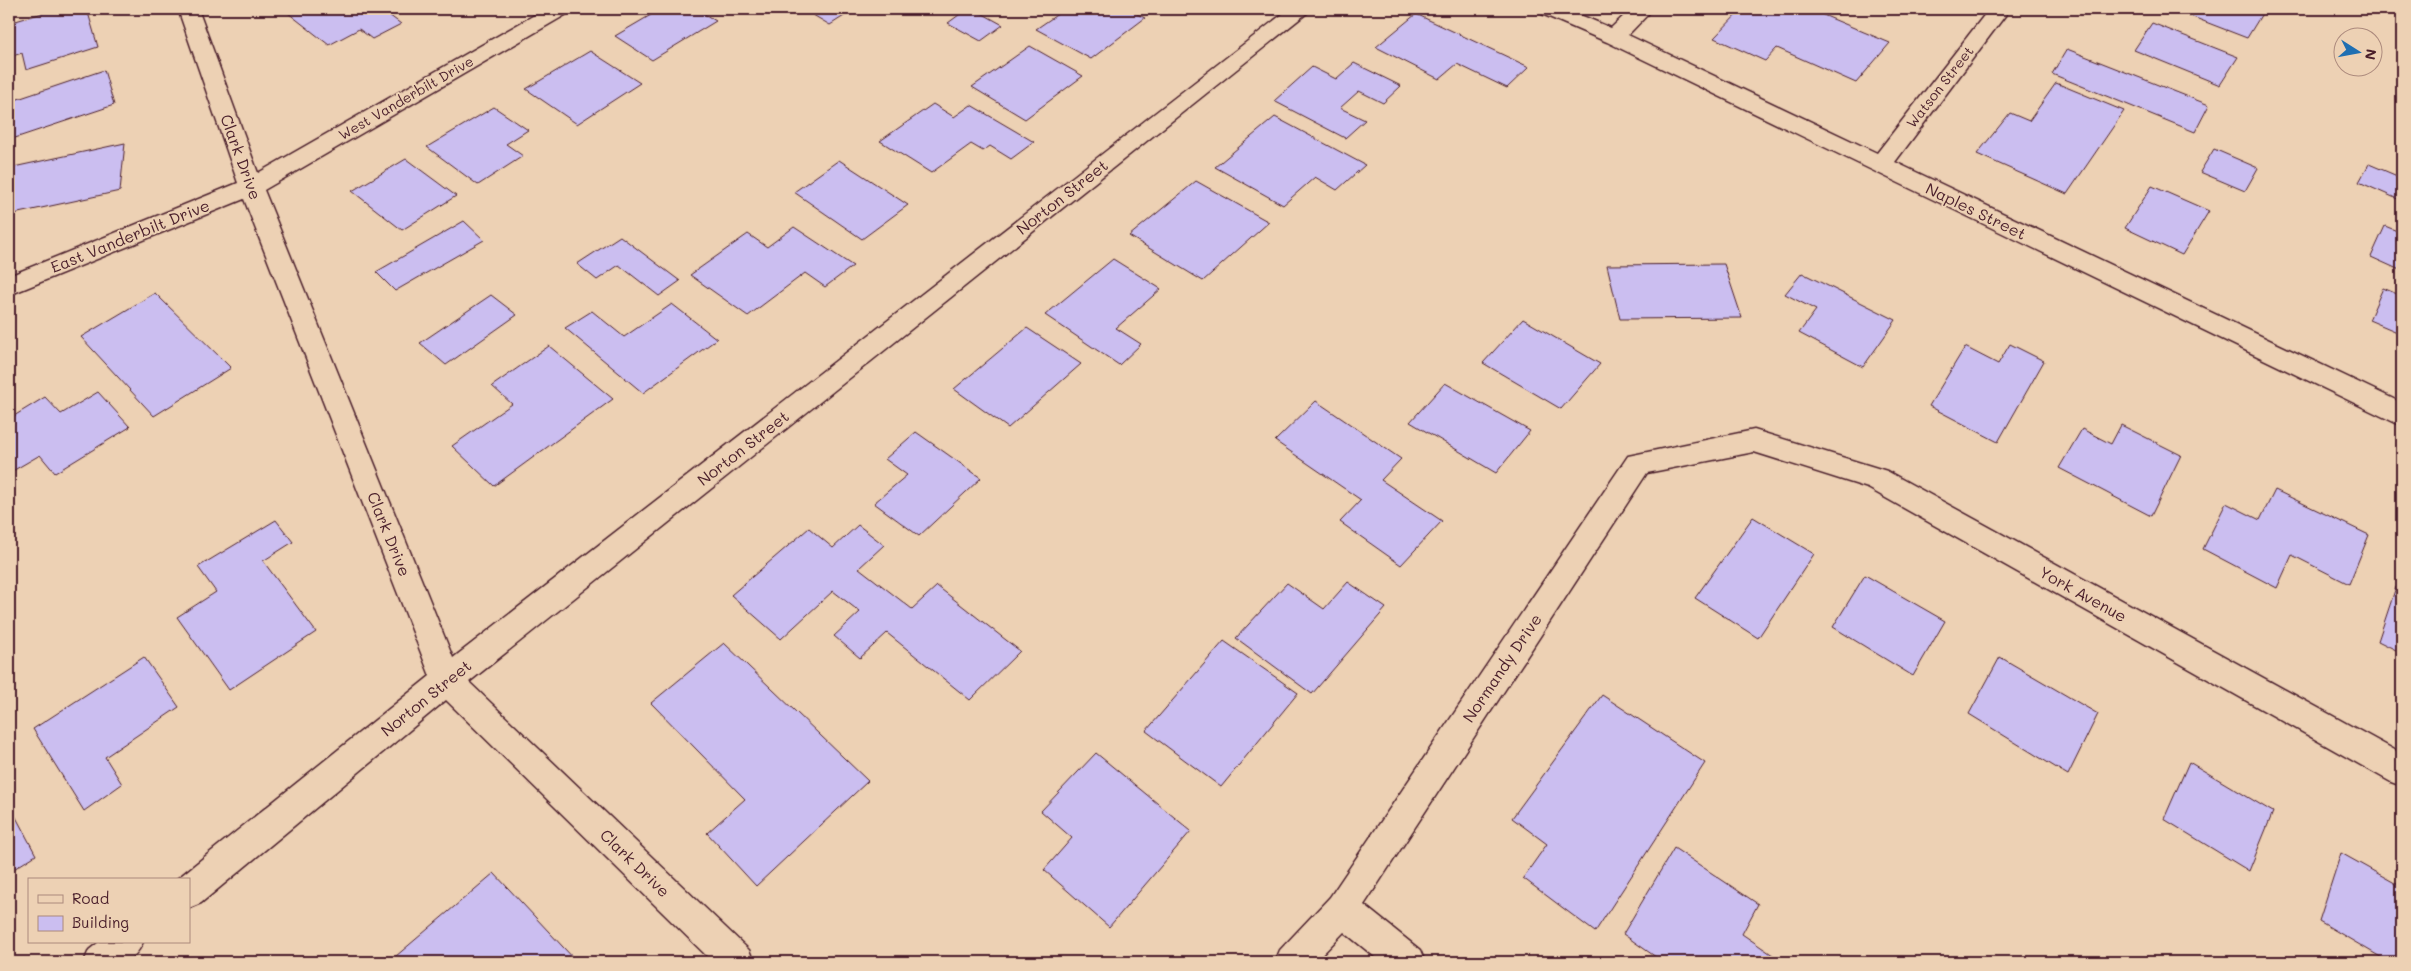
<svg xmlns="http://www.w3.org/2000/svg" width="2411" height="971" font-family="Mali,sans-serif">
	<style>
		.building { fill: #cbbef0; stroke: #4a1f2b }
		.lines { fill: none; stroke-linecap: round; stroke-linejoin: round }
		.minor-casing { stroke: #4a1f2b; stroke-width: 3 }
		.minor { fill: #edd1b4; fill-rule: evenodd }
		.labels { text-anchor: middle; stroke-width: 4; stroke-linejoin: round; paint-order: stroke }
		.far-street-label { font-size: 14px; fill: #4a1f2b; stroke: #edd1b4 }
		.street-label { font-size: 16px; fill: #4a1f2b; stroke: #edd1b4 }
	</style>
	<rect width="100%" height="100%" fill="#edd1b4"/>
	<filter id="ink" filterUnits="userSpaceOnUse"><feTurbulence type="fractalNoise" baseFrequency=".02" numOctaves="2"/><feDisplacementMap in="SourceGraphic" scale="10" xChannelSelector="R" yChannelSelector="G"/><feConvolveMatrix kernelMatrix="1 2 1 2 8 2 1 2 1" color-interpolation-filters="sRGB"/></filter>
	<g filter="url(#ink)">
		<g class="building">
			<path d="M 56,9 L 87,9 L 98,47 L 26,70 L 22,53 L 9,57 L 9,23 Z"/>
			<path d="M 283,9 L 381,9 L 401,24 L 372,39 L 359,29 L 329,45 Z"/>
			<path d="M 661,9 L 696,9 L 716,21 L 652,60 L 615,36 Z"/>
			<path d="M 803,9 L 855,9 L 830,25 Z"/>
			<path d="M 967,9 L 974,9 L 1003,25 L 981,41 L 948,23 Z"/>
			<path d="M 1065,9 L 1085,9 L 1091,12 L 1096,9 L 1127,9 L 1145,18 L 1091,59 L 1036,29 Z"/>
			<path d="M 1742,9 L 1809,9 L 1890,43 L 1856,83 L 1777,48 L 1765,61 L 1714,38 Z"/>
			<path d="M 2172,9 L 2256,9 L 2263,12 L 2247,38 Z"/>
			<path d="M 1416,14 L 1529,67 L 1507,88 L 1457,64 L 1439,79 L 1376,47 Z"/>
			<path d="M 2152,23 L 2238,57 L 2220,85 L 2134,50 Z"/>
			<path d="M 1030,46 L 1083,76 L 1025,119 L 972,87 Z"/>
			<path d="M 2067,49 L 2209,105 L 2195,132 L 2052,74 Z"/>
			<path d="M 590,51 L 640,83 L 577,124 L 526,89 Z"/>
			<path d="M 1354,63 L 1401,86 L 1383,103 L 1359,91 L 1340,108 L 1365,120 L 1345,138 L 1274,101 L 1312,67 L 1336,79 Z"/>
			<path d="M 104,70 L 114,105 L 9,140 L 9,102 Z"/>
			<path d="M 2056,83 L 2124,111 L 2067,194 L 1977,154 L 2010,113 L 2029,121 Z"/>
			<path d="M 933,104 L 954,117 L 971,105 L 1034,142 L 1011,159 L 990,146 L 983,151 L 971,144 L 931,173 L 880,141 Z"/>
			<path d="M 494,107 L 528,130 L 506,144 L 523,156 L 478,185 L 427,147 Z"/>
			<path d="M 1275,117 L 1365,165 L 1337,190 L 1315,177 L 1283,205 L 1215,167 Z"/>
			<path d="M 125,143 L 120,191 L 9,215 L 9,168 Z"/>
			<path d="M 2214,149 L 2258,168 L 2245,191 L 2200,172 Z"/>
			<path d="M 406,159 L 456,196 L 402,230 L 352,191 Z"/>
			<path d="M 839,160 L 908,205 L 862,239 L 794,192 Z"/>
			<path d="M 2369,164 L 2402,178 L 2402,201 L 2359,182 Z"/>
			<path d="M 1196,181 L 1269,222 L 1203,281 L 1129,236 Z"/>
			<path d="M 2152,186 L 2209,211 L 2182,255 L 2125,228 Z"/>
			<path d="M 464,221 L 484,240 L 395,291 L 376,272 Z"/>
			<path d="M 2385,226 L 2402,233 L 2402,271 L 2371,257 Z"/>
			<path d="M 794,227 L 853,266 L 825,287 L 805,273 L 748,316 L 690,275 L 748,234 L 767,247 Z"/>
			<path d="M 620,236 L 680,281 L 659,296 L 619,265 L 597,280 L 577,264 Z"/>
			<path d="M 1113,259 L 1161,289 L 1116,328 L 1141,344 L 1119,365 L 1045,315 Z"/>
			<path d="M 1724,264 L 1742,318 L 1620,319 L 1607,265 Z"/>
			<path d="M 1802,273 L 1896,320 L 1863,367 L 1799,333 L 1816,310 L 1785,294 Z"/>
			<path d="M 2383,288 L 2402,296 L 2402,334 L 2369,320 Z"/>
			<path d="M 155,293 L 231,368 L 154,416 L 81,337 Z"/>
			<path d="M 491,295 L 517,315 L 446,365 L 420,343 Z"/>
			<path d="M 672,304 L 717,339 L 643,393 L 565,328 L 592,311 L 624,337 Z"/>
			<path d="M 1523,319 L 1600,364 L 1561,409 L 1483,363 Z"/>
			<path d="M 1027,328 L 1081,364 L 1008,428 L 954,389 Z"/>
			<path d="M 2010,344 L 2044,361 L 1998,442 L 1929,406 L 1965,347 L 1998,364 Z"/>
			<path d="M 549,346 L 613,399 L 494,486 L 452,446 L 512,404 L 492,386 Z"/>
			<path d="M 1445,383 L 1530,431 L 1496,473 L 1410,422 Z"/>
			<path d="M 98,392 L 130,427 L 55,473 L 40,455 L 9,473 L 9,419 L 45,397 L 61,414 Z"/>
			<path d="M 1316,401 L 1401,459 L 1381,480 L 1442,521 L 1401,565 L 1340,522 L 1361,500 L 1275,441 Z"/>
			<path d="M 2121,425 L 2181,455 L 2151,516 L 2059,468 L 2082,429 L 2111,444 Z"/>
			<path d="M 916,432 L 981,478 L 919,536 L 874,503 L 907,475 L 885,459 Z"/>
			<path d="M 2275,490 L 2369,535 L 2349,584 L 2292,555 L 2277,588 L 2203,549 L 2226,503 L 2260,520 Z"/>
			<path d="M 1753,517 L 1814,554 L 1758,638 L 1695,598 Z"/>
			<path d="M 276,520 L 293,542 L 263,561 L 316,632 L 229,690 L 177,617 L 216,592 L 198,567 Z"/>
			<path d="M 858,525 L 884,545 L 859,568 L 912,609 L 937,586 L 1020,651 L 970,700 L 887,633 L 860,658 L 834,636 L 860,612 L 833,591 L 781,639 L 731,595 L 809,528 L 833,548 Z"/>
			<path d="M 1865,575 L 1945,621 L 1913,676 L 1833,627 Z"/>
			<path d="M 1348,582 L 1386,608 L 1312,694 L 1236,638 L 1287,583 L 1324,609 Z"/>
			<path d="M 2396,587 L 2402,590 L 2402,653 L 2378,641 Z"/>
			<path d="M 1224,641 L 1298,693 L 1221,787 L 1146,731 Z"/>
			<path d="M 724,643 L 868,781 L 756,886 L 707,833 L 745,799 L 651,703 Z"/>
			<path d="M 144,657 L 179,707 L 105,757 L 122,784 L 84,811 L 33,729 Z"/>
			<path d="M 2000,657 L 2098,714 L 2068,775 L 1969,714 Z"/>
			<path d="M 1602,695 L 1705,763 L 1595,932 L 1523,878 L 1547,844 L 1512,818 Z"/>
			<path d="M 1096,753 L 1191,831 L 1109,927 L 1044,870 L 1072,838 L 1041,811 Z"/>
			<path d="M 2189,762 L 2273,812 L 2249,871 L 2164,819 Z"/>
			<path d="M 9,804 L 36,855 L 9,872 Z"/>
			<path d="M 1674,848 L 1758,904 L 1742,934 L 1783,962 L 1663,962 L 1623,934 Z"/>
			<path d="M 2341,853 L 2402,887 L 2402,962 L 2389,962 L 2319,921 Z"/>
			<path d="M 494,873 L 577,962 L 389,962 Z"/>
		</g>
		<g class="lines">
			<g class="minor-casing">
				<g id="minor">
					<path d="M 178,9 L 198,9 L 258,173 L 545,9 L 570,9 L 567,14 L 264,190 L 453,658 L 1289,9 L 1312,9 L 469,682 L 749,950 L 754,962 L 713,962 L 446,700 L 201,903 L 189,908 L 189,880 L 177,879 L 430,676 L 244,199 L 9,295 L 9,276 L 238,183 Z"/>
					<path d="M 1539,9 L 1566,9 L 1611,28 L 1631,9 L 1653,9 L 1628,35 L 1877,153 L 1989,9 L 2010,9 L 1895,162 L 2402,403 L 2402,426 L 1607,42 L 1542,14 Z"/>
					<path d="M 1754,430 L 1887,471 L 2402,754 L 2402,786 L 2391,782 L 1868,488 L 1754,452 L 1647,473 L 1364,905 L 1420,950 L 1425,962 L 1381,962 L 1344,932 L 1315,962 L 1275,962 L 1280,950 L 1330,897 L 1628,456 Z"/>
					<path d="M 99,942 L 143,942 C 131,970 110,962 84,962 L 89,950 Z"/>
				</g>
			</g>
			<use href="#minor" class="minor"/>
		</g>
	</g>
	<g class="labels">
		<g class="far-street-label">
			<text transform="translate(1940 87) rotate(-52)" y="5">Watson Street</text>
			<text transform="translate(406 98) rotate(-30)" y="5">West Vanderbilt Drive</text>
		</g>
		<g class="street-label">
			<text transform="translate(241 157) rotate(70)" y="6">Clark Drive</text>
			<text transform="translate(1062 197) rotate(-38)" y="6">Norton Street</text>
			<text transform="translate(1976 211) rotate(26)" y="6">Naples Street</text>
			<text transform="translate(130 236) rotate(-22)" y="6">East Vanderbilt Drive</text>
			<text transform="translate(743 448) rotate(-38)" y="6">Norton Street</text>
			<text transform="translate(389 534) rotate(68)" y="6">Clark Drive</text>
			<text transform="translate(2083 594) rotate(29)" y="6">York Avenue</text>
			<text transform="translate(1502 668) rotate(-56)" y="6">Normandy Drive</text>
			<text transform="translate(426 698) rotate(-39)" y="6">Norton Street</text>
			<text transform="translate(635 863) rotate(44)" y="6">Clark Drive</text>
		</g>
	</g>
	<rect width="2411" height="971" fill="none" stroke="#edd1b4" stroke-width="30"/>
	<rect x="15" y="15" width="2381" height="941" fill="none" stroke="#4a1f2b" stroke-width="2" filter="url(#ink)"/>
	<rect x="28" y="878" width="162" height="65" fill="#edd1b4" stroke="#ac8a7d"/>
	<rect x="38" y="895" width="25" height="8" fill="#edd1b4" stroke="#ac8a7d"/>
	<text x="72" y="904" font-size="15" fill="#4a1f2b">Road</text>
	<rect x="38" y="916" width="25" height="15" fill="#cbbef0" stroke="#ac8a7d"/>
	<text x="72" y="928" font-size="15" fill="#4a1f2b">Building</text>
	<g transform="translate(2358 52) rotate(101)"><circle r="24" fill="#edd1b4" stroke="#ac8a7d"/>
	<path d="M0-4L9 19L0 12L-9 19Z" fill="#1f6fb2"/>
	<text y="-8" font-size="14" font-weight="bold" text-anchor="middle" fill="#4a1f2b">N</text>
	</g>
</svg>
